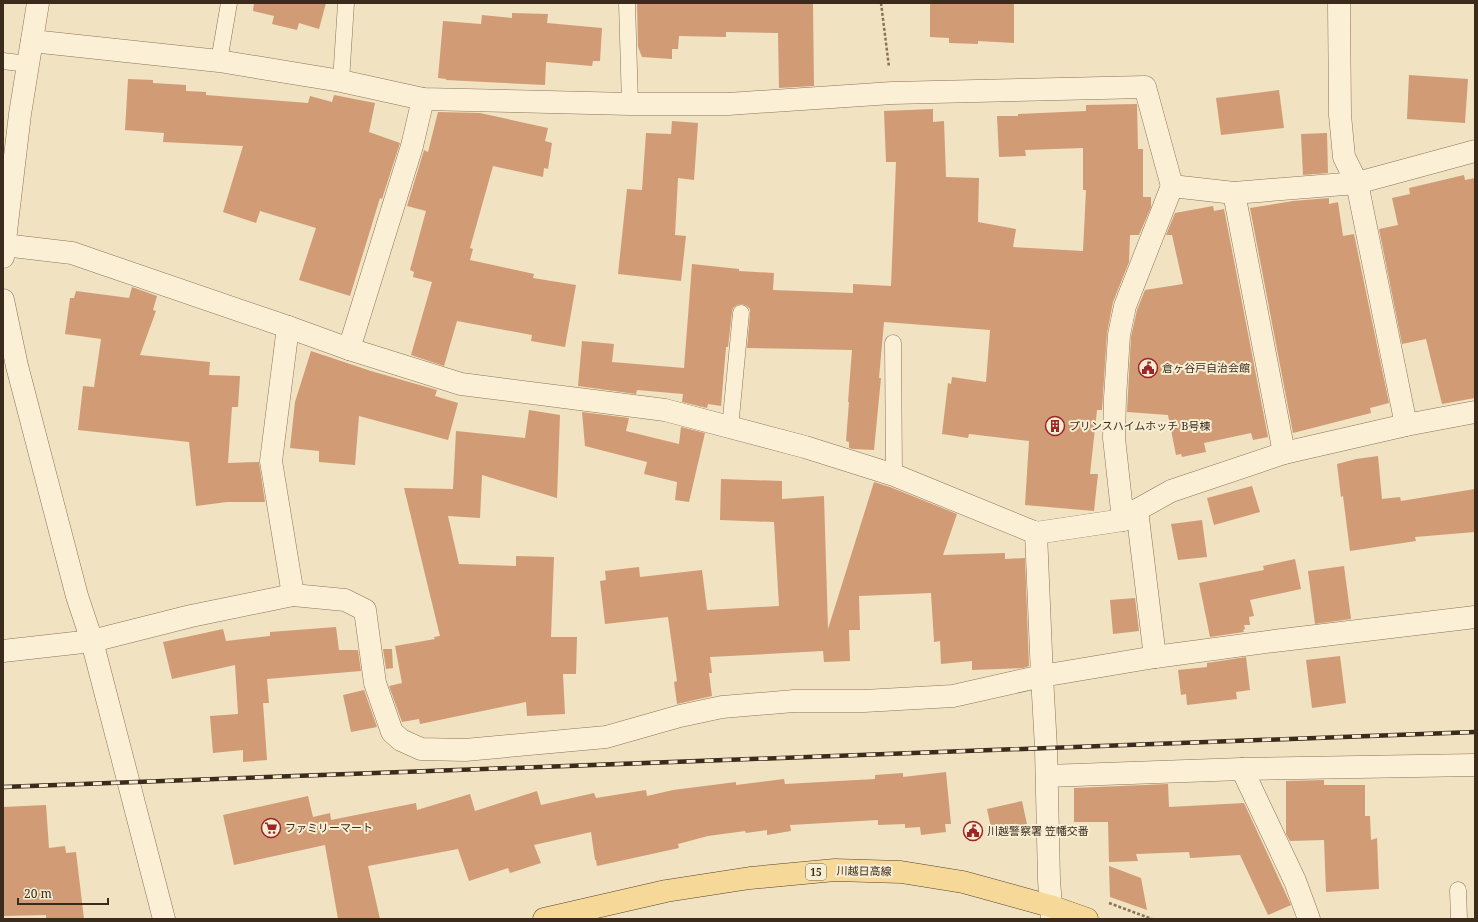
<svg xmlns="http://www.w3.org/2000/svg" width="1478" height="922" font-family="'Noto Serif','Noto Sans JP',serif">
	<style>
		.building { fill: #d19b76 }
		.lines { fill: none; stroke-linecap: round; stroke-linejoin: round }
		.service-casing { stroke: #8c7358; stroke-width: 17 }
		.minor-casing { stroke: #8c7358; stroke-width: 23 }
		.tertiary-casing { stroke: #8c7358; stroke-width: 23 }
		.primary-casing { stroke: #59412d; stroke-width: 23 }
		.path { stroke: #8c7358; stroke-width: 2.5; stroke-dasharray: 3 2; stroke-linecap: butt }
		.service { stroke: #fbf0d6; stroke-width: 16 }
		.minor { stroke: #fbf0d6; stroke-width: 22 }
		.tertiary { stroke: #fbf0d6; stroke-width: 22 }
		.primary { stroke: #f6d898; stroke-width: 22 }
		.rail-casing { stroke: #3b2b1d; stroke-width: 4.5 }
		.rail { stroke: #f7edd2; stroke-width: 3; stroke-dasharray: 9; stroke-linecap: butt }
		.labels { text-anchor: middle; stroke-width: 4; stroke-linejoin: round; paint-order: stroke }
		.shield { fill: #f7edd2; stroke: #736553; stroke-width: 1 }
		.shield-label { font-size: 10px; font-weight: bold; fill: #3b2b1d }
		.poi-label { font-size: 11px; fill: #3b2b1d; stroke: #f7edd2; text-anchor: start }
		.street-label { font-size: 11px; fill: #3b2b1d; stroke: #f7edd2 }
	</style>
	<rect width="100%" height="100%" fill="#f1e2c2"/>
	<g class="building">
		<path d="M 254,3 L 326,3 L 319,29 L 299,23 L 297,30 L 272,24 L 274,16 L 253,11 Z"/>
		<path d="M 637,3 L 813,3 L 814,86 L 779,88 L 778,33 L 726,32 L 726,37 L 679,36 L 678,49 L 672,49 L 672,59 L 642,57 L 638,47 Z"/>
		<path d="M 930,3 L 1014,3 L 1014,43 L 978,41 L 978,44 L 949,43 L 949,38 L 930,37 Z"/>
		<path d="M 512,13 L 548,14 L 547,23 L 602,28 L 600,61 L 593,61 L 592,66 L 546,62 L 545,85 L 446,80 L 446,79 L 438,78 L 443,21 L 481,24 L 482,15 L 512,18 Z"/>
		<path d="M 1409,75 L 1468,79 L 1465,123 L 1407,119 Z"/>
		<path d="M 128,79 L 153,80 L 153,83 L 186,85 L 186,91 L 206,92 L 206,95 L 308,103 L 310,96 L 332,102 L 334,95 L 375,103 L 369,132 L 400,143 L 382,199 L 380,198 L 350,296 L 299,280 L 316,228 L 260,211 L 256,223 L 223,212 L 243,146 L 163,142 L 164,133 L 125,130 Z"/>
		<path d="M 1279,90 L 1284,128 L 1221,135 L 1216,98 Z"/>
		<path d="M 1137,104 L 1138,149 L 1143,149 L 1143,197 L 1151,197 L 1151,207 L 1139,235 L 1130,235 L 1129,262 L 1113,302 L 1107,333 L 1102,410 L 1097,410 L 1090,474 L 1098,474 L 1094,511 L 1025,505 L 1029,441 L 969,434 L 968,438 L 942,434 L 948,383 L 951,384 L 952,377 L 986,382 L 990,330 L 884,322 L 879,378 L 881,378 L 874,450 L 853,449 L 849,448 L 849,442 L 846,441 L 849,402 L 848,402 L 852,350 L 747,348 L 750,314 L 750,309 L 747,306 L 742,304 L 737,305 L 733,308 L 732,312 L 728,347 L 726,347 L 721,406 L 708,404 L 707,408 L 682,402 L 683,394 L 637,390 L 636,394 L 578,386 L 582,341 L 614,344 L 612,362 L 684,368 L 692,264 L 739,269 L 739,271 L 774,273 L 773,290 L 853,293 L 853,284 L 891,286 L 896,162 L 886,162 L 884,111 L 933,109 L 933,122 L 944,121 L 946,177 L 979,178 L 978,222 L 1016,229 L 1013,247 L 1083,251 L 1086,190 L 1083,190 L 1083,148 L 1025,150 L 1026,156 L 999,157 L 997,116 L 1018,116 L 1018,114 L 1086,111 L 1086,105 Z"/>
		<path d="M 438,112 L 480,113 L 548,128 L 545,141 L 552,143 L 548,169 L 544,168 L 543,177 L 493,166 L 470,248 L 473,249 L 470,260 L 534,274 L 533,278 L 576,285 L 565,347 L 531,341 L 532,335 L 457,321 L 444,366 L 411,355 L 432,282 L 413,277 L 414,272 L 410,270 L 426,211 L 407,206 L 424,150 L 428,152 Z"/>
		<path d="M 672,121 L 698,123 L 694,180 L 678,178 L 675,235 L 686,236 L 681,281 L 618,274 L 627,189 L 642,190 L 646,133 L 671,134 Z"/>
		<path d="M 1327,133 L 1328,173 L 1303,175 L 1301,134 Z"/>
		<path d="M 1464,175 L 1465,180 L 1475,178 L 1475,398 L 1442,404 L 1426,339 L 1402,344 L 1379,229 L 1398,225 L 1392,198 L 1410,194 L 1409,188 Z"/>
		<path d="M 1329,198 L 1329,204 L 1338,202 L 1343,236 L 1354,234 L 1389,403 L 1370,408 L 1371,413 L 1293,433 L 1250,208 L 1293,201 Z"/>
		<path d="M 1213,206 L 1214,211 L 1224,209 L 1268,437 L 1253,440 L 1251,433 L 1204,443 L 1206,452 L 1182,457 L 1181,454 L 1176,455 L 1168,415 L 1127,412 L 1131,337 L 1137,310 L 1145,290 L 1183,284 L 1172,235 L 1166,235 L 1175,213 Z"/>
		<path d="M 132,287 L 157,296 L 153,310 L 156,311 L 140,355 L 210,362 L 209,375 L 240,376 L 238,407 L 232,407 L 228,463 L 259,462 L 265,502 L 227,502 L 196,506 L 189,442 L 78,430 L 83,386 L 94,387 L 101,339 L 65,334 L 70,298 L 74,298 L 76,291 L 129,298 Z"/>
		<path d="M 311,351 L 371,371 L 437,390 L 435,396 L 458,403 L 448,440 L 359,416 L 355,465 L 319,462 L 319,451 L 290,448 L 295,402 Z"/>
		<path d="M 529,410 L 560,415 L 557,498 L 482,475 L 480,518 L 448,516 L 459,564 L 516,566 L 516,556 L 554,557 L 551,637 L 577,637 L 576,674 L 563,674 L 565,714 L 527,716 L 526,702 L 420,724 L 419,719 L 402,722 L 389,686 L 402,683 L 395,646 L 435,639 L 434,637 L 440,636 L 404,488 L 453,489 L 456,431 L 525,438 Z"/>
		<path d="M 582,412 L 629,418 L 626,431 L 679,444 L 681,427 L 705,433 L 689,502 L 675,500 L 677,482 L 644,474 L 647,462 L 585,446 Z"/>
		<path d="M 1378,456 L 1382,499 L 1400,497 L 1401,501 L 1475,489 L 1475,532 L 1415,537 L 1416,541 L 1350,551 L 1343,496 L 1341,497 L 1337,464 L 1356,459 Z"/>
		<path d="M 721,479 L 782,481 L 782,499 L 824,496 L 828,629 L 874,482 L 890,487 L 957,514 L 943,555 L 1005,553 L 1005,559 L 1025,558 L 1029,666 L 1023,668 L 972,670 L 972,661 L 941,664 L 940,641 L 934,642 L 931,593 L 859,596 L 860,630 L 849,630 L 850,661 L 824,662 L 823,651 L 710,657 L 712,673 L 709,673 L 712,696 L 677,704 L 674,682 L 677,681 L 668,617 L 605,624 L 600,581 L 606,580 L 605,571 L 639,567 L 640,577 L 702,570 L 707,610 L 779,606 L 774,522 L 720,520 Z"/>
		<path d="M 1252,486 L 1260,512 L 1214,525 L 1207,498 Z"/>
		<path d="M 1202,520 L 1207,557 L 1178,560 L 1171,524 Z"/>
		<path d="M 1295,559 L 1301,589 L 1250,600 L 1254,616 L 1249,617 L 1250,625 L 1244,625 L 1245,629 L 1243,630 L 1244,632 L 1210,637 L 1199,583 L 1264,570 L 1263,566 Z"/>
		<path d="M 1344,566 L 1351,619 L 1315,624 L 1308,571 Z"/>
		<path d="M 1135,598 L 1139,631 L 1113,634 L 1110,600 Z"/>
		<path d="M 336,627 L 339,650 L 358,650 L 361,671 L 267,679 L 269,703 L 263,703 L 267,760 L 243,762 L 243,750 L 213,753 L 210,716 L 238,714 L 235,665 L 172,679 L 163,642 L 223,629 L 226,641 L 270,636 L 270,632 Z"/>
		<path d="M 383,649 L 392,649 L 393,668 L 386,669 Z"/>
		<path d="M 1340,656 L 1346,703 L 1312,708 L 1306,660 Z"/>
		<path d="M 1246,657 L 1250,690 L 1236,692 L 1237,699 L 1187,705 L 1186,694 L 1181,695 L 1178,670 L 1207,667 L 1207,663 Z"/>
		<path d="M 364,690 L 377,727 L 351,732 L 343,695 Z"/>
		<path d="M 946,772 L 951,824 L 945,824 L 946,832 L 921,835 L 920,827 L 905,828 L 905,824 L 878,825 L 878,820 L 790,825 L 791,831 L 767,835 L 767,830 L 746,833 L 745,831 L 708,836 L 678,844 L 679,848 L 597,866 L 596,860 L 595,860 L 591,832 L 534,845 L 541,863 L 510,873 L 508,868 L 469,881 L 458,849 L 368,866 L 380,919 L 338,919 L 325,845 L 234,865 L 223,815 L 308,796 L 313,817 L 330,813 L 331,820 L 416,803 L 417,810 L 470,794 L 475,811 L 537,791 L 541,805 L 594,793 L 596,798 L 646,790 L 647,796 L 673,790 L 736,782 L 736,785 L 784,779 L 785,784 L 875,779 L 875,775 L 903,773 L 903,777 Z"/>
		<path d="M 1324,780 L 1324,785 L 1365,785 L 1365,816 L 1370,816 L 1371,840 L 1377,838 L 1379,889 L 1326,892 L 1324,840 L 1290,841 L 1286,834 L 1286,781 Z"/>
		<path d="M 1168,784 L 1169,807 L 1244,803 L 1291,905 L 1268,915 L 1240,855 L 1190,858 L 1189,852 L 1136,854 L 1138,861 L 1109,862 L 1108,822 L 1074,822 L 1074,788 Z"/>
		<path d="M 1022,801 L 1028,829 L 993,837 L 987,809 Z"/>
		<path d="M 46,805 L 49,848 L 65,846 L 66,853 L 76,852 L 84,919 L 46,919 L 46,915 L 3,916 L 3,807 Z"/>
		<path d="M 1109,866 L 1141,878 L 1147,910 L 1110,897 Z"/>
	</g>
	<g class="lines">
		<g class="service-casing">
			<g id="service">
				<path d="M 627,3 L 630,104"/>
				<path d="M 3,61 L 28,64"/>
				<path d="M 219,61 L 229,3"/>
				<path d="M 341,81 L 346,3"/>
				<path d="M 893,343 L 894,475"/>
				<path d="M 730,428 L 741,313"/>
				<path d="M 1458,890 L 1459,919"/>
			</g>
		</g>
		<g class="minor-casing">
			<g id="minor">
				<path d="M 1339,3 L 1340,115 L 1344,157 L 1357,183 L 1406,425"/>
				<path d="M 32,41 L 219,61 L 341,81 L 423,99 L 630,104 L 728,104 L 892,93 L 1145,87 L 1172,186"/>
				<path d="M 1234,193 L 1284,453"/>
				<path d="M 4,245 L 72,253 L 288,327 L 349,349 L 461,384 L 665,410 L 805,447 L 894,475 L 1036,533 L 1123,520 L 1137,510 L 1171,491 L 1284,453 L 1406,425 L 1475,412"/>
				<path d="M 288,327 L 271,461 L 293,595"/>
				<path d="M 349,349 L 412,146 L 423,99"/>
				<path d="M 1137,510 L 1155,657"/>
				<path d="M 1123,520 L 1114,438 L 1115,398 L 1119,335 L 1125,306 L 1172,186 L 1234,193 L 1357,183 L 1475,151"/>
				<path d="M 1036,533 L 1042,676 L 1046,748 L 1049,880 L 1052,919"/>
				<path d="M 3,651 L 92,641 L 191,616 L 293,595 L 345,600 L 365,610 L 375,683 L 392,732 L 401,740 L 421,749 L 465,750 L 606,737 L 680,716 L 722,707 L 794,701 L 864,701 L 953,696 L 1042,676 L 1155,657 L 1274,641 L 1475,617"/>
				<path d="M 1242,769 L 1295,881 L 1309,919"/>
				<path d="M 1047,776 L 1242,769 L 1475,765"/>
			</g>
		</g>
		<g class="tertiary-casing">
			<g id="tertiary">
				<path d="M 3,257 L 20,114 L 38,3"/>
				<path d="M 3,300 L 17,366 L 77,596 L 92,641 L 164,919"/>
			</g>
		</g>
		<g class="primary-casing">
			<path id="primary" d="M 544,919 L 666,891 L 750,878 L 835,870 L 901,872 L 963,882 L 1050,906 L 1087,919"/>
		</g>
		<g class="path">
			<path d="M 881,3 L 889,67"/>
			<path d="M 1109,903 L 1152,919"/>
		</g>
		<use href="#service" class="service"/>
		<use href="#minor" class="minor"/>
		<use href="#tertiary" class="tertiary"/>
		<use href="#primary" class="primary"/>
		<g class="rail-casing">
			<path id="rail" d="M 3,787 L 1475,732"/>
		</g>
		<use href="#rail" class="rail"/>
	</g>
	<defs>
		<g id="civic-ring" transform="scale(1)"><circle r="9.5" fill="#f7edd2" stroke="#9e2526" stroke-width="1.5"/><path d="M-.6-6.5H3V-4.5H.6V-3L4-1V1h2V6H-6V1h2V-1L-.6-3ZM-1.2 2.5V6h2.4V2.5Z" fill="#9e2526"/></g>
		<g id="building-ring" transform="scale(1)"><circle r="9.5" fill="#f7edd2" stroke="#9e2526" stroke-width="1.5"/><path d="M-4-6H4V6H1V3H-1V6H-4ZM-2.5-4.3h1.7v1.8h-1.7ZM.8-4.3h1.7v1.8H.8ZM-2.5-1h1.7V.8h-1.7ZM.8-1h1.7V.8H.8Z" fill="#9e2526"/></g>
		<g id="supermarket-ring" transform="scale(1)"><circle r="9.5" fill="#f7edd2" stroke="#9e2526" stroke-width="1.5"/><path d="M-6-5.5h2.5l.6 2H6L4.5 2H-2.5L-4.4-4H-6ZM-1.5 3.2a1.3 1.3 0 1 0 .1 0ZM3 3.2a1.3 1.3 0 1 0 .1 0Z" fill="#9e2526"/></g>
	</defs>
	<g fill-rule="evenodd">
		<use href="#civic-ring" x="1148" y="368"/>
		<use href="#building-ring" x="1055" y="426"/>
		<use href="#supermarket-ring" x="271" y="828"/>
		<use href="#civic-ring" x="973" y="831"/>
	</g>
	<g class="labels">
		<rect class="shield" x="806" y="864" width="20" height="16" rx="3"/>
		<g class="shield-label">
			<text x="816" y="876">15</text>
		</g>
		<g class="poi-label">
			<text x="1162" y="372">倉ヶ谷戸自治会館</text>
			<text x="1069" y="430">プリンスハイムホッチ B号棟</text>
			<text x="285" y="832">ファミリーマート</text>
			<text x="987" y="835">川越警察署 笠幡交番</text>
		</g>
		<g class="street-label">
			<text transform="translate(864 871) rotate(1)" y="4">川越日高線</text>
		</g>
	</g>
	<rect width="1478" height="922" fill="none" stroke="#3b2b1d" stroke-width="8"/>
	<path d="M18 898v6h90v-6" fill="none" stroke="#3b2b1d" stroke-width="2"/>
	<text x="24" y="898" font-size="12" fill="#3b2b1d" stroke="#f7edd2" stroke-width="3" paint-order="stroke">20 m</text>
</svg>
